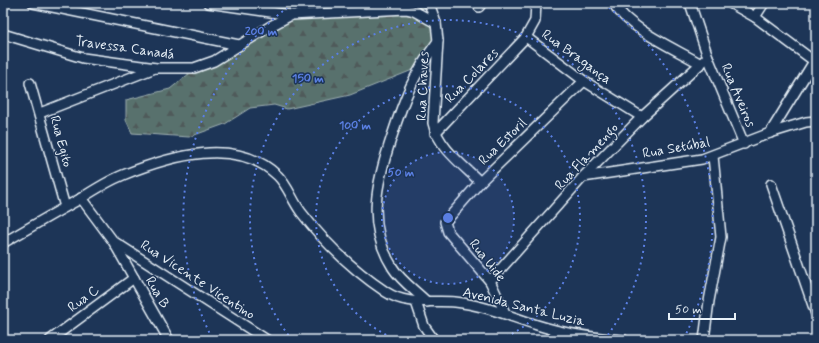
<svg xmlns="http://www.w3.org/2000/svg" width="819" height="343" font-family="Mynerve,sans-serif">
	<style>
		.grass { fill: url(#grass-dots); stroke: #a0b1b2 }
		.forest { fill: url(#forest-firs); stroke: #a0b1b2 }
		.lines { fill: none; stroke-linecap: round; stroke-linejoin: round }
		.minor-casing { stroke: #e8f1f8; stroke-width: 12 }
		.minor { stroke: #1d3557; stroke-width: 9 }
		.ring { fill: none; stroke: #5a7fe2; stroke-width: 2; stroke-dasharray: 2 4 }
		.labels { text-anchor: middle; stroke-width: 3; stroke-linejoin: round; paint-order: stroke }
		.street-label { font-size: 14px; fill: #e8f1f8; stroke: #1d3557 }
		.centre { fill: #5a7fe2; stroke: #1d3557; stroke-width: 2 }
		.ring-label { font-size: 12px; text-anchor: middle; font-weight: bold; fill: #5a7fe2; stroke: #1d3557; stroke-width: 3; stroke-linejoin: round; paint-order: stroke }
	</style>
	<defs>
		<pattern id="grass-dots" width="8" height="8" patternUnits="userSpaceOnUse"><rect width="8" height="8" fill="#59716d"/><path d="M2 2h.1M6 6h.1" fill="none" stroke="#4f5a5a" stroke-width="1.8" stroke-linecap="round"/></pattern>
		<pattern id="forest-firs" width="22" height="20" patternUnits="userSpaceOnUse"><rect width="22" height="20" fill="#59716d"/><path d="M5 1l3.5 6h-7zM16 11l3.5 6h-7z" fill="#4f5a5a"/></pattern>
	</defs>
	<rect width="100%" height="100%" fill="#1d3557"/>
	<filter id="ink" filterUnits="userSpaceOnUse"><feTurbulence type="fractalNoise" baseFrequency=".025" numOctaves="2"/><feDisplacementMap in="SourceGraphic" scale="8" xChannelSelector="R" yChannelSelector="G"/><feConvolveMatrix kernelMatrix="1 2 1 2 8 2 1 2 1" color-interpolation-filters="sRGB"/></filter>
	<g filter="url(#ink)">
		<path class="grass" d="M 340,3 L 424,3 L 423,7 L 416,15 L 350,11 Z"/>
		<path class="forest" d="M 340,3 L 350,11 L 416,15 L 432,22 L 434,40 L 420,67 L 350,95 L 287,109 L 274,105 L 250,108 L 225,124 L 189,137 L 132,133 L 126,120 L 126,100 L 170,89 L 205,61 L 247,38 Z"/>
		<g class="lines">
			<g class="minor-casing">
				<g id="minor">
					<path d="M 33,3 L 239,45"/>
					<path d="M 208,3 L 291,15 L 406,9 L 414,11 L 436,23"/>
					<path d="M 429,3 L 436,23 L 438,41 L 433,123 C 438,147 463,165 480,182"/>
					<path d="M 613,3 C 630,30 674,48 701,64"/>
					<path d="M 690,3 L 708,57 L 744,144"/>
					<path d="M 730,3 L 755,17 L 814,61"/>
					<path d="M 3,4 L 5,3"/>
					<path d="M 479,7 L 482,3"/>
					<path d="M 755,17 L 764,3"/>
					<path d="M 3,34 L 83,58 L 156,68 L 194,68 L 214,61 L 269,27 L 291,15"/>
					<path d="M 526,37 L 584,81 L 642,117"/>
					<path d="M 30,83 L 65,207"/>
					<path d="M 40,113 L 155,68"/>
					<path d="M 435,133 L 526,37 L 535,21 L 536,3"/>
					<path d="M 770,133 L 816,58"/>
					<path d="M 583,177 L 702,159 L 770,133 L 806,122 L 816,121"/>
					<path d="M 771,184 L 816,314"/>
					<path d="M 81,198 L 113,241 L 169,340"/>
					<path d="M 113,241 L 267,340"/>
					<path d="M 3,243 C 29,228 54,213 80,199 C 94,190 108,181 123,175 C 170,156 237,136 278,176 C 288,186 292,200 301,212 C 324,242 353,270 386,292 C 407,306 431,300 455,302 C 484,305 509,316 537,325 C 565,334 594,338 624,340"/>
					<path d="M 490,281 L 583,177 L 642,117 L 708,57"/>
					<path d="M 416,302 L 424,326 L 434,340"/>
					<path d="M 427,302 C 416,291 401,281 393,268 C 365,224 377,181 392,136 C 404,99 414,73 438,41"/>
					<path d="M 505,313 L 490,281 L 448,232 L 445,222 L 480,182 L 584,81"/>
					<path d="M 50,340 L 134,278"/>
					<path d="M 704,340 L 709,301 L 721,237 L 713,156"/>
				</g>
			</g>
			<use href="#minor" class="minor"/>
		</g>
	</g>
	<circle cx="448" cy="218" r="66" fill="#5a7fe2" fill-opacity=".12"/>
	<g class="ring">
		<circle cx="448" cy="218" r="66"/>
		<path d="M397 340A132 132 0 1 1 499 340"/>
		<path d="M292 340A198 198 0 1 1 604 340"/>
		<path d="M212 338A265 265 0 0 1 292 4M604 4A265 265 0 0 1 684 338"/>
	</g>
	<g class="labels">
		<g class="street-label">
			<text transform="translate(125 47) rotate(8)" y="5">Travessa Canadá</text>
			<text transform="translate(577 56) rotate(36)" y="5">Rua Bragança</text>
			<text transform="translate(471 75) rotate(-46)" y="5">Rua Colares</text>
			<text transform="translate(422 86) rotate(-88)" y="5">Rua Chaves</text>
			<text transform="translate(739 95) rotate(67)" y="5">Rua Aveiros</text>
			<text transform="translate(62 141) rotate(75)" y="5">Rua Egito</text>
			<text transform="translate(502 141) rotate(-44)" y="5">Rua Estoril</text>
			<text transform="translate(676 147) rotate(-10)" y="5">Rua Setúbal</text>
			<text transform="translate(586 156) rotate(-47)" y="5">Rua Flamengo</text>
			<text transform="translate(488 260) rotate(52)" y="5">Rua Uide</text>
			<text transform="translate(198 279) rotate(33)" y="5">Rua Vicente Vicentino</text>
			<text transform="translate(158 292) rotate(60)" y="5">Rua B</text>
			<text transform="translate(83 298) rotate(-37)" y="5">Rua C</text>
			<text transform="translate(524 306) rotate(14)" y="5">Avenida Santa Luzia</text>
		</g>
	</g>
	<circle cx="448" cy="218" r="6" class="centre"/>
	<g class="ring-label">
		<text x="261" y="35">200 m</text>
		<text x="308" y="82">150 m</text>
		<text x="355" y="129">100 m</text>
		<text x="401" y="176">50 m</text>
	</g>
	<rect width="819" height="343" fill="none" stroke="#1d3557" stroke-width="16"/>
	<rect x="8" y="8" width="803" height="327" fill="none" stroke="#e8f1f8" stroke-width="1.5" filter="url(#ink)"/>
	<path d="M669 313v6h66v-6" fill="none" stroke="#e8f1f8" stroke-width="2"/>
	<text x="675" y="313" font-size="12" fill="#e8f1f8" stroke="#1d3557" stroke-width="3" paint-order="stroke">50 m</text>
</svg>
